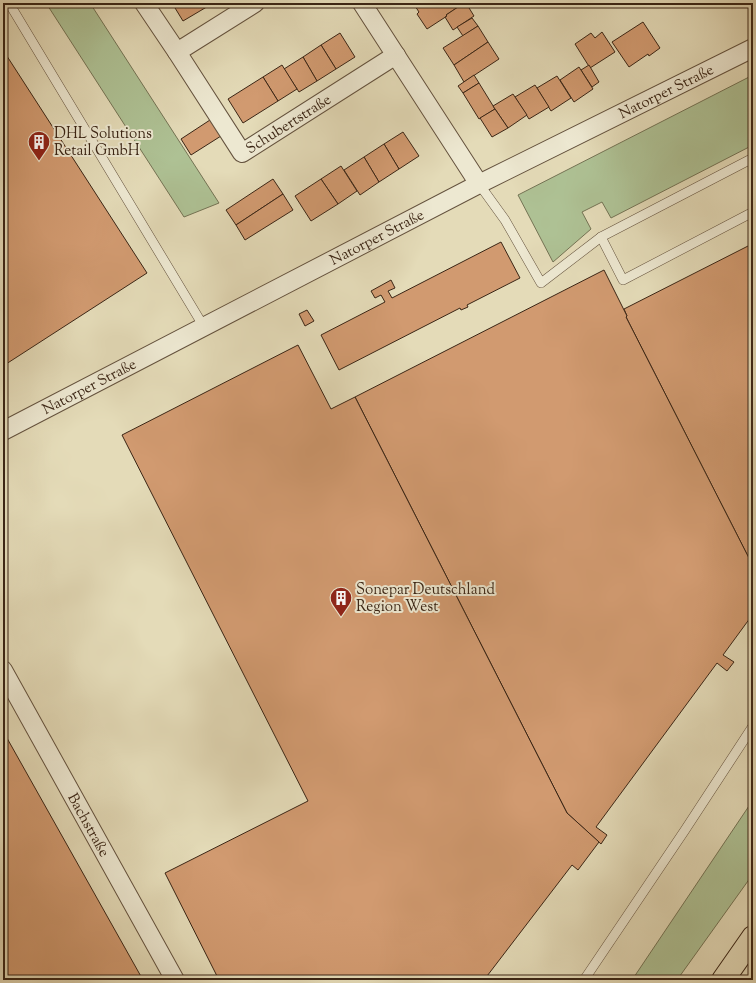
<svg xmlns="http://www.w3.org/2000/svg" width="756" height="983" font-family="'Sorts Mill Goudy',serif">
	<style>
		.green { fill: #aec194; stroke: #747354 }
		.building { fill: #d19a70; stroke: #3a2515 }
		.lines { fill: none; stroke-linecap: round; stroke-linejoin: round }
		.service-casing { stroke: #64523e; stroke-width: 10 }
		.minor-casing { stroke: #64523e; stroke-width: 20 }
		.motorway-casing { stroke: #3a2515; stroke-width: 24 }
		.service { stroke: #ede8d1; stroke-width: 9 }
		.minor { stroke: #ede8d1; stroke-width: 18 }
		.motorway { stroke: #e4dbb8; stroke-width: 22 }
		.labels { text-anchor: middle; stroke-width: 4; stroke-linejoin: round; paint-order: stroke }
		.street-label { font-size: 15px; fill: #3a2515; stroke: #ede8d1 }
		.poi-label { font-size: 15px; fill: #3a2515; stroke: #ede8d1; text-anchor: start }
	</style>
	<rect width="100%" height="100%" fill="#e4dbb8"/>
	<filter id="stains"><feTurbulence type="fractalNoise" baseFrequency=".005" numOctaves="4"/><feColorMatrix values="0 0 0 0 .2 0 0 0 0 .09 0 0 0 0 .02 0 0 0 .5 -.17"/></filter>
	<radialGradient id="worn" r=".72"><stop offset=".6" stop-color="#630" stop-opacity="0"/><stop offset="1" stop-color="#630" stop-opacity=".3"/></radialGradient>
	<g class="green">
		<path d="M 46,3 L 90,3 L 219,203 L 184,217 Z"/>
		<path d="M 753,75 L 753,145 L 611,218 L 602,202 L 582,212 L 591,229 L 553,262 L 518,195 Z"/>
		<path d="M 753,800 L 753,874 L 677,980 L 632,980 Z"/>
	</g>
	<g class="building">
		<path d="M 172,3 L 208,3 L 210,5 L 183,21 Z"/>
		<path d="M 413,3 L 455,3 L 458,7 L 446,15 L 447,16 L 427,29 L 417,14 L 419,12 Z"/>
		<path d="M 462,3 L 466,3 L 474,16 L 453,30 L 445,17 L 447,16 L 446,15 L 458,7 L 457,6 Z"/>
		<path d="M 472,18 L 478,26 L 463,36 L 457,27 Z"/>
		<path d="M 643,22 L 660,48 L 649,56 L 648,54 L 629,67 L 612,42 Z"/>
		<path d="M 478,26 L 488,42 L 454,65 L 443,48 Z"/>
		<path d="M 602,32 L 615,52 L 590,68 L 575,44 L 591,33 L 595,38 Z"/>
		<path d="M 340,33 L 355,57 L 336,69 L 321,45 Z"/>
		<path d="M 488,42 L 499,59 L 464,82 L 454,65 Z"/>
		<path d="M 321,45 L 336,69 L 317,81 L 303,57 Z"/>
		<path d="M 3,50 L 147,273 L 3,366 Z"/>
		<path d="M 303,57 L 317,81 L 299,92 L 284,69 Z"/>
		<path d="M 282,65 L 297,89 L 278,101 L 263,77 Z"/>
		<path d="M 589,65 L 599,82 L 592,87 L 581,70 Z"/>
		<path d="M 579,67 L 593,89 L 574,102 L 560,80 Z"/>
		<path d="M 474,75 L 479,83 L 463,93 L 458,86 Z"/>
		<path d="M 557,76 L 571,98 L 551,111 L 537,88 Z"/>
		<path d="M 263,77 L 278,101 L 243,123 L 228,99 Z"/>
		<path d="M 479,83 L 495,109 L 479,119 L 463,93 Z"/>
		<path d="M 535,85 L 549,107 L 529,119 L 515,97 Z"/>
		<path d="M 513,94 L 527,115 L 508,128 L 493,106 Z"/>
		<path d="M 495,109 L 508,128 L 492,137 L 480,118 Z"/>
		<path d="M 210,120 L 221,136 L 191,155 L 181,139 Z"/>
		<path d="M 403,132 L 419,156 L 399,169 L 384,144 Z"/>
		<path d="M 384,144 L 399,169 L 379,182 L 364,157 Z"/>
		<path d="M 364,157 L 379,182 L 360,195 L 344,170 Z"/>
		<path d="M 341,166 L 357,191 L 338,204 L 321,179 Z"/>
		<path d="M 273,179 L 283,194 L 236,225 L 226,210 Z"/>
		<path d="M 321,179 L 338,204 L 311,221 L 295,196 Z"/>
		<path d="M 283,194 L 293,210 L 245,240 L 236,225 Z"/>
		<path d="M 753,239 L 753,566 L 626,317 L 627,316 L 624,309 L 750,245 L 749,241 Z"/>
		<path d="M 501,242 L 520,278 L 467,305 L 468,307 L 461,310 L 460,308 L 339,370 L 321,335 L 385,302 L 381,295 L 375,298 L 371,291 L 391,280 L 395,288 L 388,291 L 392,298 Z"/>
		<path d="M 604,270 L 627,316 L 626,317 L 753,566 L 753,614 L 723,655 L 734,662 L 727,671 L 717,663 L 596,827 L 607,835 L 601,844 L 567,813 L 355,397 Z"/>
		<path d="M 307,310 L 314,321 L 305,326 L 299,314 Z"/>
		<path d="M 298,345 L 331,409 L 355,397 L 567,813 L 599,842 L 578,870 L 572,865 L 484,980 L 219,980 L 165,873 L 308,801 L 122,435 Z"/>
		<path d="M 3,731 L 143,980 L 3,980 Z"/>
	</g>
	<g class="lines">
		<g class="service-casing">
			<g id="service">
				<path d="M 9,3 L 204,327"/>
				<path d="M 753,158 L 601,237 L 623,280 L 753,212"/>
				<path d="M 479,184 L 505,220 L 541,283 L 601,237"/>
				<path d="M 584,980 L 685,830 L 753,726"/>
			</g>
		</g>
		<g class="minor-casing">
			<g id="minor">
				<path id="s1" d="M 144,3 L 177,52 L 242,153 L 396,55"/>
				<path d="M 362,3 L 479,184"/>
				<path d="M 177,52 L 255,3"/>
				<path id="s2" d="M 3,431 L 479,184 L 753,48"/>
				<path id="s3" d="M 3,670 L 175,980"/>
			</g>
		</g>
		<g class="motorway-casing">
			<path id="motorway" d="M 723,980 L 753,937"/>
		</g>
		<use href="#service" class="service"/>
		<use href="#minor" class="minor"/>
		<use href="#motorway" class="motorway"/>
	</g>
	<defs>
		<g id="building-pin" transform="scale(1.15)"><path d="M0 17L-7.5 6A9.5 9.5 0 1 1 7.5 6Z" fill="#8f2418" stroke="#ede8d1"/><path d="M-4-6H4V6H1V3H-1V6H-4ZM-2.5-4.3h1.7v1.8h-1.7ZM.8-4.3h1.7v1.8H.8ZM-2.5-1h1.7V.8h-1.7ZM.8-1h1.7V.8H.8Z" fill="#fff"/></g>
	</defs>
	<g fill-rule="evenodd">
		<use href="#building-pin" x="39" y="142"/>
		<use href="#building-pin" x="341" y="598"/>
	</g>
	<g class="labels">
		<g class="street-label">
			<text dy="5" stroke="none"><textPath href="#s2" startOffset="745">Natorper Straße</textPath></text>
			<text dy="5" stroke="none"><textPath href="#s1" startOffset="234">Schubertstraße</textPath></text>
			<text dy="5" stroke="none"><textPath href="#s2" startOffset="421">Natorper Straße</textPath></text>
			<text dy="5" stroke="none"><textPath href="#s2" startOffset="97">Natorper Straße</textPath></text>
			<text dy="5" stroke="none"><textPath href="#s3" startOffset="177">Bachstraße</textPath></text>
		</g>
		<g class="poi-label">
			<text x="54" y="138">DHL Solutions<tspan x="54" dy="17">Retail GmbH</tspan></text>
			<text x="356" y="594">Sonepar Deutschland<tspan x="356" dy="17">Region West</tspan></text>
		</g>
	</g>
	<rect width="756" height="983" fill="none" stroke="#e4dbb8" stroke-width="16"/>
	<rect x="4" y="4" width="748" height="975" fill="none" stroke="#3a2515" stroke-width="2"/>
	<rect x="8" y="8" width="740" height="967" fill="none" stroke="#3a2515"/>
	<rect width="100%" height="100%" filter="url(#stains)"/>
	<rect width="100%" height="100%" fill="url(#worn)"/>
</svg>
